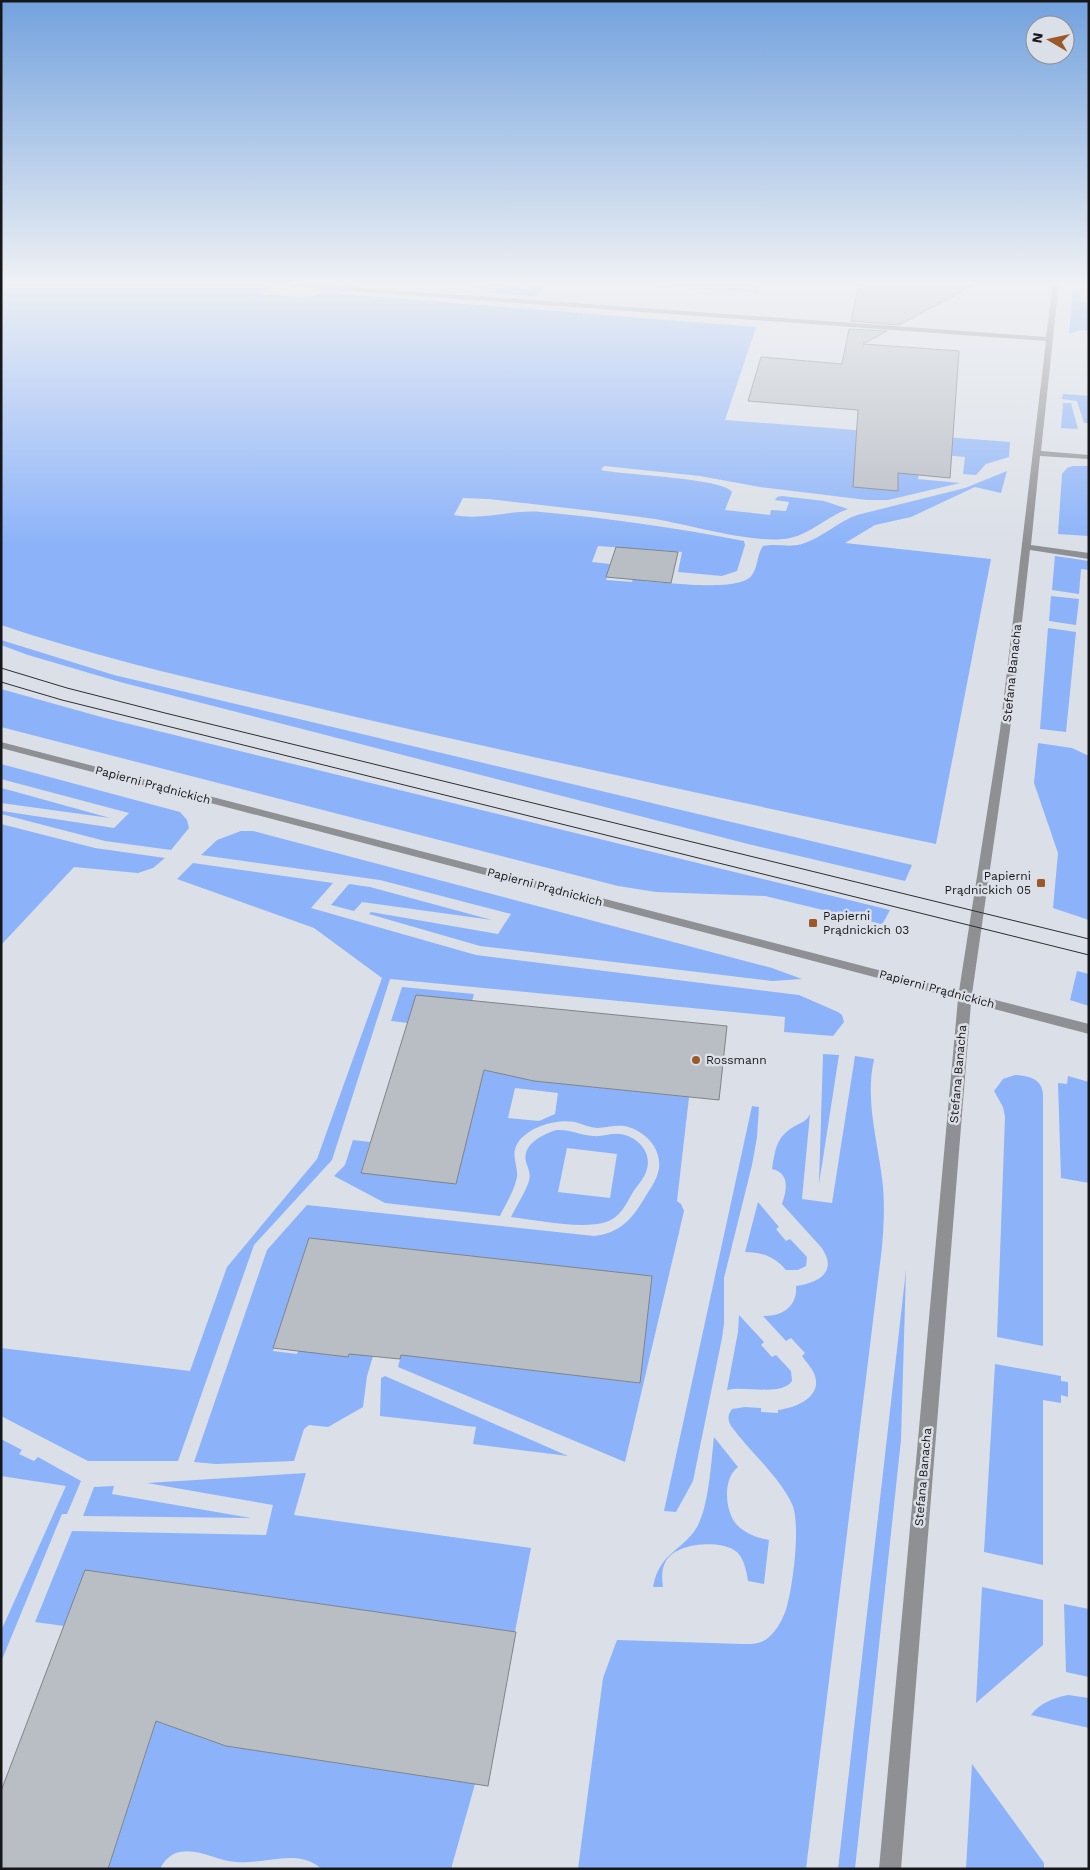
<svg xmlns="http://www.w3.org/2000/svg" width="1090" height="1870" font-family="'Work Sans',sans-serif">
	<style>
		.green { fill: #8cb3f9; fill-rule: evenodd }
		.building { fill: #b9bdc4; stroke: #7f838a }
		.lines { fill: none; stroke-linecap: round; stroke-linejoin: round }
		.street { fill: #8e9093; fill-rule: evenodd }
		.tram { stroke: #2c2e31; stroke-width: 1 }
		.poi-dot { fill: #9c582a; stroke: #dbdfe7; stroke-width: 2 }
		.labels { text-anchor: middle; stroke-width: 5; stroke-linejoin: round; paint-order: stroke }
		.street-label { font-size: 12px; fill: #16171a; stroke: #dbdfe7 }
		.poi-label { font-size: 12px; fill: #16171a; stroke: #dbdfe7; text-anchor: start }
	</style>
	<rect width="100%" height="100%" fill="#dbdfe7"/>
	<g class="green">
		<path d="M 1,282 L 274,282 L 262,294 L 303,297 L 329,293 L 756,327 L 725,420 L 1010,442 L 1009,457 L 986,464 L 976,475 L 963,474 L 965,457 L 922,453 L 918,479 L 960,483 L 888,500 L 867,500 L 760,487 L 700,476 L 604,466 L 601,470 C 622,475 724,478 732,492 L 725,510 L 770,515 L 771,510 L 786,511 L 789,502 L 775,500 L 777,497 L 782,496 L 824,501 L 848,509 C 828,516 810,534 790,538 C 757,545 691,525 655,519 C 600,511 544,506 489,499 L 463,498 L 454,515 C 483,521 512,509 541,512 C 609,518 677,528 744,541 L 745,545 L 737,571 L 722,576 L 678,572 L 682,552 L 598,546 L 592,562 L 610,564 L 606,580 L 632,582 L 636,568 L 644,581 C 664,582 740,593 752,575 C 758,567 757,554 763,546 C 776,543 789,548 802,544 C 822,538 837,522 857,515 L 965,488 L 1007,471 L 1001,493 L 975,487 L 911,517 L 875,525 L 845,543 L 991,559 L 936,844 C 742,803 549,761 356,717 C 237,689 117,664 1,625 Z"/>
		<path d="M 455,282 L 510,282 L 507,287 L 533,289 L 537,284 L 544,285 L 537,295 L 530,296 L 481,292 L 484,286 L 454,284 Z"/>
		<path d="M 657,282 L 761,282 L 757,293 L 655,286 Z"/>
		<path d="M 1073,291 L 1080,291 L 1081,302 L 1089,303 L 1089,331 L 1081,330 L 1069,334 Z"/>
		<path d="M 1063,394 L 1089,396 L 1089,423 L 1084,423 L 1077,401 L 1062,399 Z"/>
		<path d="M 1063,403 L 1071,403 L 1078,429 L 1061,428 Z"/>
		<path d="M 1073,466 L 1089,466 L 1089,536 L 1058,534 L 1062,474 L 1067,468 Z"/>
		<path d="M 1055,556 L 1089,561 L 1089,570 L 1081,569 L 1079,594 L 1052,590 Z"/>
		<path d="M 1051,596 L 1079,599 L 1076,625 L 1049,621 Z"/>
		<path d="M 1048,628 L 1076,632 L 1066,732 L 1040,729 Z"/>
		<path d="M 1,640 L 114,675 L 912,865 L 905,881 L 748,844 L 120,682 L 28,655 L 1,645 Z"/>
		<path d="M 1,689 L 105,718 L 890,910 L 883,923 L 881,924 L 765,896 L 656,892 L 618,886 L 1,727 Z"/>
		<path d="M 1038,743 L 1072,748 L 1089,756 L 1089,920 L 1053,908 L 1058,853 L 1034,783 Z"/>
		<path d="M 1,764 L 180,812 L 187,820 L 189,828 L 171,850 L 105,841 L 1,814 L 2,811 L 114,828 L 129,813 L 1,779 Z"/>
		<path d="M 1,788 L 9,790 L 110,818 L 1,803 Z"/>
		<path d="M 1,824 L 95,848 L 165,858 L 153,868 L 138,873 L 74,867 L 1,945 Z"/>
		<path d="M 241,831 L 253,831 L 772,968 L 802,979 L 772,981 L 480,946 L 369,914 L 371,912 L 498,934 L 511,914 L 380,880 L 201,855 L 217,840 Z"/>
		<path d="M 193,863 L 333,883 L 311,908 L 476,955 L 799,995 L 838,1012 L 842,1015 L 844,1022 L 833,1036 L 784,1032 L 785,1017 L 390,979 L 332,1160 L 254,1245 L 178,1461 L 88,1461 L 1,1416 L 1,1348 L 190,1371 L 227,1267 L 317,1159 L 382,978 L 314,928 L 177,879 Z"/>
		<path d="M 349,884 L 370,887 L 492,920 L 362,902 L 354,911 L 331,905 Z"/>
		<path d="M 1077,971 L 1089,974 L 1089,1006 L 1070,1000 Z"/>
		<path d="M 402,987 L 474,994 L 472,1001 L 408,1023 L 391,1021 Z"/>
		<path d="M 823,1054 L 839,1055 L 819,1184 Z"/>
		<path d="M 855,1056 L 874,1059 C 865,1100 877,1138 882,1178 C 885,1200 884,1224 882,1247 L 806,1869 L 578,1869 L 603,1678 L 617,1640 L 742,1644 C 751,1644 761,1644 768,1638 C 777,1631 784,1617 787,1606 C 793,1584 801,1524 792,1504 C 778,1475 750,1452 731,1426 C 728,1420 727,1416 732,1409 L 745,1407 L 761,1408 L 761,1412 L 778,1413 L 778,1410 C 794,1408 822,1398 815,1376 C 813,1369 806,1362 802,1356 L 805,1353 L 791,1338 L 786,1341 L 763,1316 C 782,1317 798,1306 796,1286 C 818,1283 839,1272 821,1247 L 782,1204 C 787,1190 790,1173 772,1169 C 775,1151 776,1136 795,1126 C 802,1122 806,1122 810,1114 L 802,1199 L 832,1203 Z"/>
		<path d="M 484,1070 L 534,1081 L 689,1097 L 677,1201 L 681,1204 L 684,1211 L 625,1462 L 398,1367 L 401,1355 L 640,1383 L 651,1276 L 309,1238 L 273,1351 L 297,1354 L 300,1346 L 322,1354 L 348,1357 L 350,1349 L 373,1356 L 367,1376 L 363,1407 L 328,1427 L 309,1425 L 304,1429 L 294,1461 L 216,1464 L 194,1462 L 267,1250 L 307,1205 L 594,1236 C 620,1233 631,1220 644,1199 C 648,1192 654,1184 657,1176 C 666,1152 646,1130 624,1126 C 614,1125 606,1128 597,1128 C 589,1127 582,1124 575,1122 C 557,1119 531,1126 519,1141 C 508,1156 521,1168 516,1181 C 513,1193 505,1205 500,1216 L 385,1203 L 334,1176 L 345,1165 L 353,1140 L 370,1142 L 361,1172 ZM 515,1088 L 558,1093 L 555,1114 L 539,1121 L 508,1118 Z"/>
		<path d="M 1015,1075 C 1029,1076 1042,1079 1043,1094 L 1043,1346 L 997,1337 L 1005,1117 L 1003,1107 L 994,1091 L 1003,1079 Z"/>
		<path d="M 1068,1076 L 1089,1082 L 1089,1183 L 1061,1178 L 1058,1083 L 1067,1084 Z"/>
		<path d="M 752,1106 L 759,1107 L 757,1137 L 752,1165 L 724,1278 L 724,1324 L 722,1338 L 693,1481 L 676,1512 L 664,1511 Z"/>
		<path d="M 556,1130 C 570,1129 580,1135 593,1136 C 602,1137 611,1133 620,1134 C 637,1136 652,1152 647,1169 C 645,1177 638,1185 633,1192 C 626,1204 621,1217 606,1222 C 582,1230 537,1220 511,1217 C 517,1205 525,1193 529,1181 C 531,1174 528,1168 526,1162 C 522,1144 542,1135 556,1130 ZM 567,1148 L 617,1154 L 610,1198 L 558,1192 Z"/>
		<path d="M 758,1202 L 779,1227 L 776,1229 L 786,1241 L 790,1239 L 807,1257 L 806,1266 L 798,1270 L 786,1270 C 775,1257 762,1252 745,1252 Z"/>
		<path d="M 906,1270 L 901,1440 L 855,1869 L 838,1869 Z"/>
		<path d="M 739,1315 L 764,1342 L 761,1345 L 772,1357 L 776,1355 L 791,1371 L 792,1381 C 781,1397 745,1385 727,1390 L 738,1332 Z"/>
		<path d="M 995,1364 L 1061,1376 L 1061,1381 L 1068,1382 L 1068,1397 L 1061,1395 L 1061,1403 L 1043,1400 L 1043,1565 L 984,1552 Z"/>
		<path d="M 385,1376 L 568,1456 L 473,1444 L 476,1427 L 380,1416 L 381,1378 Z"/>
		<path d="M 714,1437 L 738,1467 C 722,1479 725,1512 737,1525 C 746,1534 758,1538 769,1540 L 764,1584 L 748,1581 C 746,1570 744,1556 734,1550 C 718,1540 676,1543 666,1561 C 661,1569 662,1579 663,1587 L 653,1587 C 660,1551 682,1552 697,1527 C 709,1506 711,1462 714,1437 Z"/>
		<path d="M 1,1439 L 22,1450 L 19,1454 L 34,1461 L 38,1457 L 81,1481 L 67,1514 L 62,1514 L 1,1662 L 1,1631 L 66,1486 L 1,1476 Z"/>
		<path d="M 306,1473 L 294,1515 L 531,1548 L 515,1632 L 85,1570 L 64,1626 L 35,1622 L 72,1531 L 266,1535 L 273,1505 L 147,1483 Z"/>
		<path d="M 114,1486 L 112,1494 L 251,1518 L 83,1516 L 94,1487 Z"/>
		<path d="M 982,1587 L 1043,1600 L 1043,1645 L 976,1703 Z"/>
		<path d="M 1064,1604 L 1089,1609 L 1089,1677 L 1066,1672 Z"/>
		<path d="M 1068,1695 L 1089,1698 L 1089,1728 L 1031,1715 C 1040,1703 1053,1698 1068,1695 Z"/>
		<path d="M 156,1721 L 226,1746 L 475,1784 L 451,1869 L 322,1869 C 297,1847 265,1865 236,1862 C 217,1861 199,1848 180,1852 C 171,1853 164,1861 160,1869 L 108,1869 Z"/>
		<path d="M 972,1764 L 1044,1863 L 1044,1869 L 966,1869 Z"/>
	</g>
	<g class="building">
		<path d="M 859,282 L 979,282 L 899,325 L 851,321 Z"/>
		<path d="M 849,329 L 887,331 L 863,344 L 959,351 L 950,478 L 898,473 L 898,491 L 853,487 L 858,410 L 748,401 L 761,357 L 842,364 Z"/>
		<path d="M 616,547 L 678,552 L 671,583 L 606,577 Z"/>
		<path d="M 416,995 L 727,1026 L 719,1100 L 534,1081 L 484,1070 L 456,1184 L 361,1173 Z"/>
		<path d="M 309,1238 L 652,1276 L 640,1383 L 401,1355 L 400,1359 L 349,1354 L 348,1357 L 273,1348 Z"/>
		<path d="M 85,1570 L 516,1632 L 488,1786 L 226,1746 L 156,1721 L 108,1869 L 1,1869 L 1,1791 Z"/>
	</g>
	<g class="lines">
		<path class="street" d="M 1053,282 L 1059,282 L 1041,451 L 1089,455 L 1089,459 L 1040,456 L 1031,545 L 1089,553 L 1089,559 L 1030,550 L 1010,730 L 972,994 L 1089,1024 L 1089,1034 L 971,1003 L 901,1869 L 879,1869 L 958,999 L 1,748 L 1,742 L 959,991 L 1000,730 L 1046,341 L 294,287 L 291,285 L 294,283 L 1046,337 Z"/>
		<g class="tram">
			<path d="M 1,668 L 67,688 L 165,713 L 1089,939"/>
			<path d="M 1,682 L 62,700 L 1089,955"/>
		</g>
	</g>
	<linearGradient id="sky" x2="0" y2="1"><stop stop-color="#73a2de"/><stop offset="0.52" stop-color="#eff1f4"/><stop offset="1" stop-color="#eff1f4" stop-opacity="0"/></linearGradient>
	<rect width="1090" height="544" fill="url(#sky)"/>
	<g class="poi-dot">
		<rect x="1036" y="878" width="10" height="10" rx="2.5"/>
		<rect x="808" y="918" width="10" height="10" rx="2.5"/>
		<circle cx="696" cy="1060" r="5"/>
	</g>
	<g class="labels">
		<g class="street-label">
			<text transform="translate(1012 673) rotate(-84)" y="4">Stefana Banacha</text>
			<text transform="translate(153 785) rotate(15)" y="4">Papierni Prądnickich</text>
			<text transform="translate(545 887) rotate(15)" y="4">Papierni Prądnickich</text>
			<text transform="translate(937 989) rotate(15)" y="4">Papierni Prądnickich</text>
			<text transform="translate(958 1074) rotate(-85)" y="4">Stefana Banacha</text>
			<text transform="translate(923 1477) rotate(-85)" y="4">Stefana Banacha</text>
		</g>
		<g class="poi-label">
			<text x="1031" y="880" text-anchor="end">Papierni<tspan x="1031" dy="14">Prądnickich 05</tspan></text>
			<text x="823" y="920">Papierni<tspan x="823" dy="14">Prądnickich 03</tspan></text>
			<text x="706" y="1064">Rossmann</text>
		</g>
	</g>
	<rect width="1090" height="1870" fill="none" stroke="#16171a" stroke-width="5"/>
	<g transform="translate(1050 40) rotate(279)"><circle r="24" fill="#dbdfe7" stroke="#8c8f95"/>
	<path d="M0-4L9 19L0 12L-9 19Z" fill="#9c582a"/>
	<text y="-8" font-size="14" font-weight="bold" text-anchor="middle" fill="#16171a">N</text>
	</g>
</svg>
